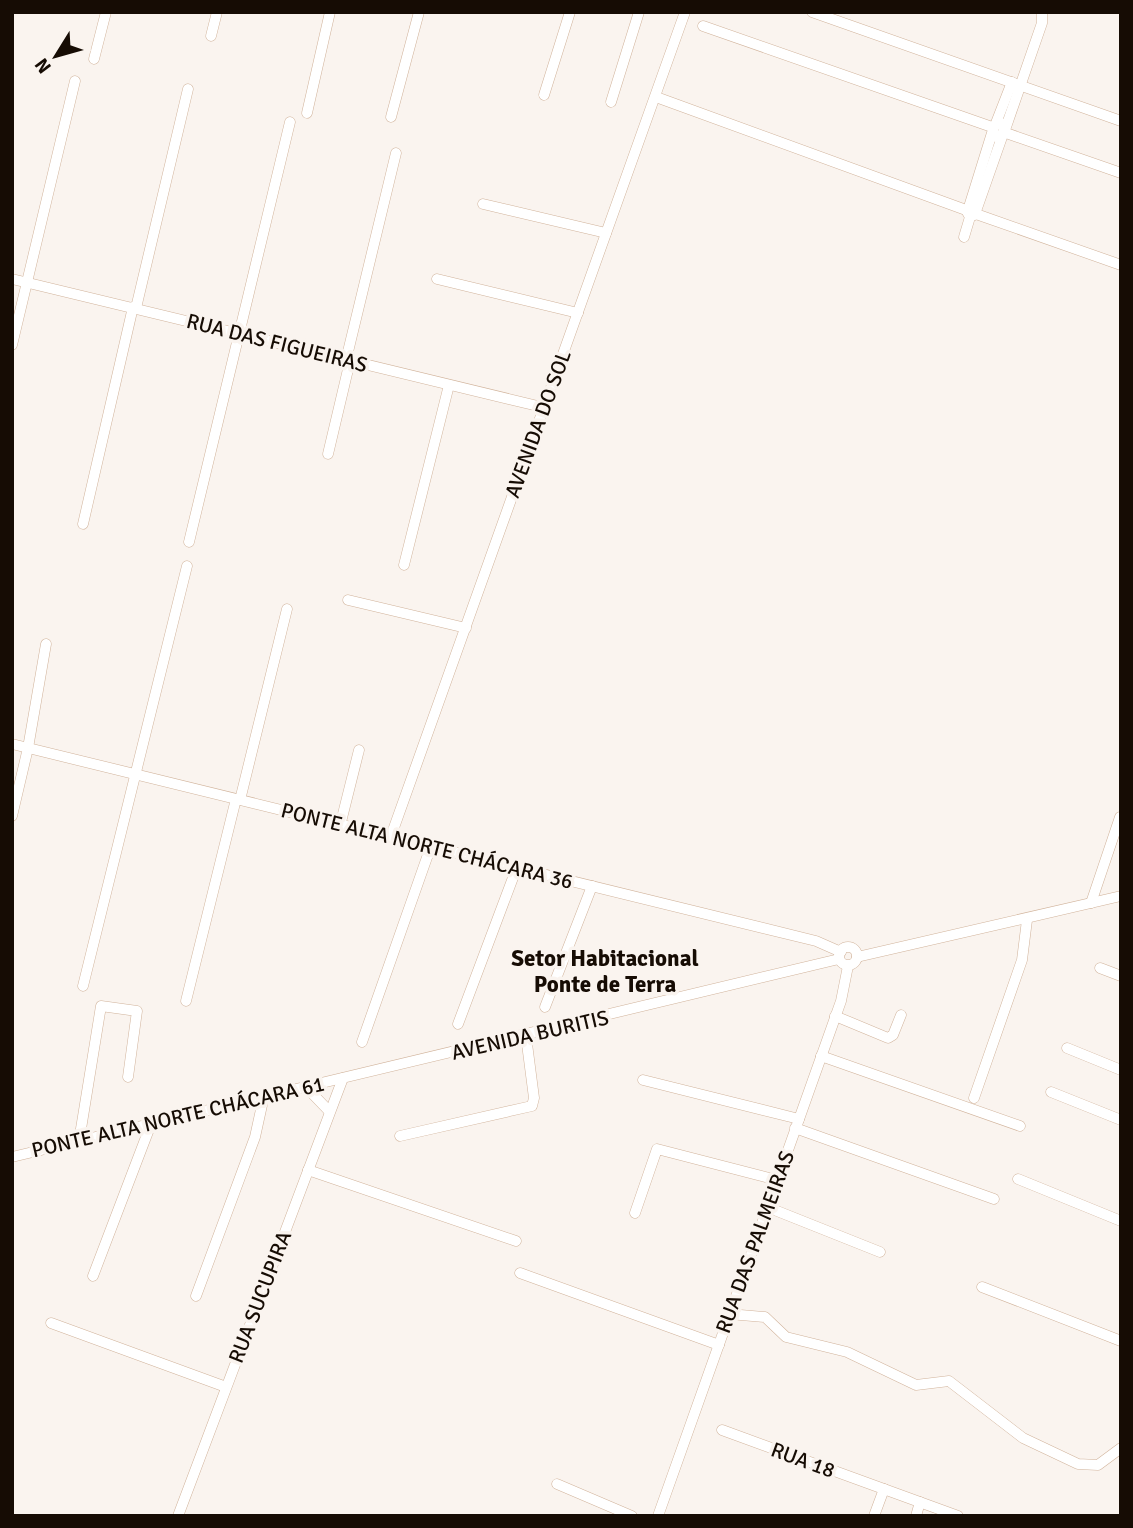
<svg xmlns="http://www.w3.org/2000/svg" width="1133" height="1528" font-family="Signika,sans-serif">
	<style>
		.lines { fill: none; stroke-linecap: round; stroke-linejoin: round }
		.minor-casing { stroke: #d1b39b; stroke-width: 11 }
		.minor { stroke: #fff; stroke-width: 10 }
		.labels { text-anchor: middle; stroke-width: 7; stroke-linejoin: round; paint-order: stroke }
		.street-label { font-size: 21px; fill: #160c04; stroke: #faf4ef }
		.neighbourhood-label { font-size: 23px; font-weight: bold; fill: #160c04; stroke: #faf4ef }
	</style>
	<rect width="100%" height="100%" fill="#faf4ef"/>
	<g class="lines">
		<g class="minor-casing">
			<g id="minor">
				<path d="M 812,12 L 1121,121"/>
				<path d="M 703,26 L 992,127"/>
				<path d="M 211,36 L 217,12"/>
				<path d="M 94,59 L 106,12"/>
				<path d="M 544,95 L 570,12"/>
				<path d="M 656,97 L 966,210"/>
				<path d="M 611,102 L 639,12"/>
				<path d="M 307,113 L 330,12"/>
				<path d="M 391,117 L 419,12"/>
				<path d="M 996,123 L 1012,82"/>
				<path d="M 1006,127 L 1042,23 L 1042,12"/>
				<path d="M 1006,133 L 1001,123 L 992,127 L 996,137 L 1006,133 L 1121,173"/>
				<path d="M 483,204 L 606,233"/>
				<path d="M 969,207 L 992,133"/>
				<path d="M 976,211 L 1002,137"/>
				<path d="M 976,214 L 1121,265"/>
				<path d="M 964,237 L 970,217 L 976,214 L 972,207 L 966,210 L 970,217"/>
				<path d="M 12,279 L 542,407"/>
				<path d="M 437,279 L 578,313"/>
				<path d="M 136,308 L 188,89"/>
				<path d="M 12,345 L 75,81"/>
				<path d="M 346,360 L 396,153"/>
				<path d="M 328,454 L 350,361"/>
				<path d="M 83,524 L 133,307"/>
				<path d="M 189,542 L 290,122"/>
				<path d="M 404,565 L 449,385"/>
				<path d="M 348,600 L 466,628"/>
				<path d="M 12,744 L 816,941 L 841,952"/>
				<path d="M 240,800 L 287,609"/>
				<path d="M 12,816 L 28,748 L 46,644"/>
				<path d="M 340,826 L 359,750"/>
				<path d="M 391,836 L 685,12"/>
				<path d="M 1091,903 L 1120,817"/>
				<circle cx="848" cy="956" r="9"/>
				<path d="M 857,957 L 1121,896"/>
				<path d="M 1100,968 L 1121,976"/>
				<path d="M 83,986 L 187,566"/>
				<path d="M 186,1001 L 236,799"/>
				<path d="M 545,1007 L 592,886"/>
				<path d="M 835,1016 L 888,1038 L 893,1035 L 901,1015"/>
				<path d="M 458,1024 L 517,867"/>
				<path d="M 362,1042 L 431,846"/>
				<path d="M 1067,1048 L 1121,1070"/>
				<path d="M 821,1056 L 1020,1126"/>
				<path d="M 643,1080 L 799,1119"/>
				<path d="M 305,1086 L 329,1111"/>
				<path d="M 1051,1092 L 1121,1120"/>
				<path d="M 974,1098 L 1022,960 L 1027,920"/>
				<path d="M 795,1128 L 994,1199"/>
				<path d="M 400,1136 L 532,1106 L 534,1098 L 526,1036"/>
				<path d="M 79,1141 L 101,1006 L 137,1011 L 128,1077"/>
				<path d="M 12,1157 L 839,959"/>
				<path d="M 308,1170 L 516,1241"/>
				<path d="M 1018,1179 L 1121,1221"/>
				<path d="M 767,1207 L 880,1252"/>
				<path d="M 635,1213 L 657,1149 L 777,1180"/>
				<path d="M 520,1273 L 719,1345"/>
				<path d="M 93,1276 L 151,1124"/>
				<path d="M 982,1287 L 1121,1341"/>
				<path d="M 196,1296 L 255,1137 L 264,1096"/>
				<path d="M 729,1314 L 765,1317 L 786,1337 L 847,1352 L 916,1385 L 949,1381 L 1023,1438 L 1078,1464 L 1098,1465 L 1121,1448"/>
				<path d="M 51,1323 L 226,1387"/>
				<path d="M 722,1430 L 958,1516"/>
				<path d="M 557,1484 L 632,1516"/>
				<path d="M 178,1516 L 343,1078"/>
				<path d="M 658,1516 L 841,1001 L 848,966"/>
				<path d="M 874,1516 L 884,1489"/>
				<path d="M 916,1516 L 920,1502"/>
			</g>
		</g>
		<use href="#minor" class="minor"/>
	</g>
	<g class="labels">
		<g class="street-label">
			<text transform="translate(277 343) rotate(14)" y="7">RUA DAS FIGUEIRAS</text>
			<text transform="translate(538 424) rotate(-70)" y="7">AVENIDA DO SOL</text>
			<text transform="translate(427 846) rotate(14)" y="7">PONTE ALTA NORTE CHÁCARA 36</text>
			<text transform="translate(530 1035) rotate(-13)" y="7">AVENIDA BURITIS</text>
			<text transform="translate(178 1117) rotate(-13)" y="7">PONTE ALTA NORTE CHÁCARA 61</text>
			<text transform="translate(755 1242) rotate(-70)" y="7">RUA DAS PALMEIRAS</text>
			<text transform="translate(260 1297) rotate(-69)" y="7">RUA SUCUPIRA</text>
			<text transform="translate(803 1460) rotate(20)" y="7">RUA 18</text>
		</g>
		<g class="neighbourhood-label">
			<text x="605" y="966">Setor Habitacional<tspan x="605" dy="26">Ponte de Terra</tspan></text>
		</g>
	</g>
	<rect width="1133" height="1528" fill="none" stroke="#160c04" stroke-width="28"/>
	<g transform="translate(56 56) rotate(233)" stroke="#faf4ef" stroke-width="5" paint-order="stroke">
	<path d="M0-5L12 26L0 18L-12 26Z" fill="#160c04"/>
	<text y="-10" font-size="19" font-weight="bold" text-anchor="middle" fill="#160c04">N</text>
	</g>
</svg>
